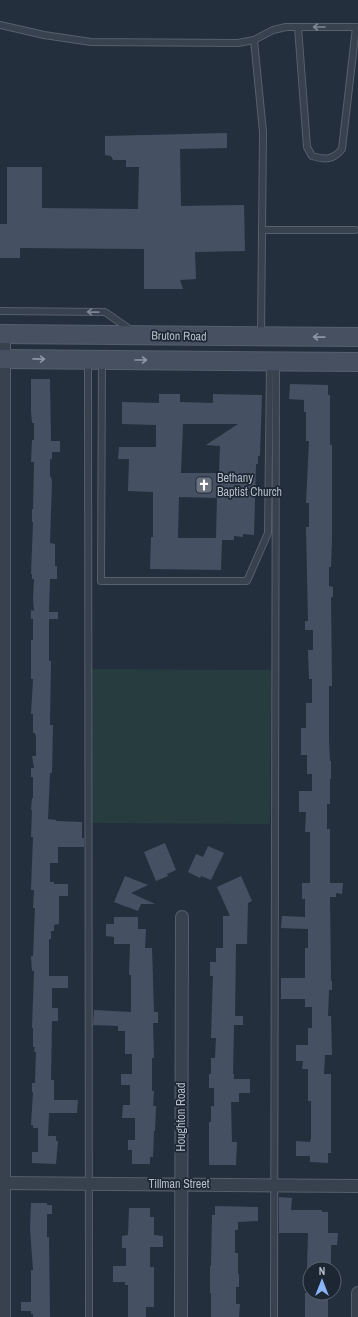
<svg xmlns="http://www.w3.org/2000/svg" width="358" height="1317" font-family="'Archivo Narrow',sans-serif">
	<style>
		.green { fill: #263c3f }
		.building { fill: #455162; fill-rule: evenodd }
		.lines { fill: none; stroke-linecap: round; stroke-linejoin: round }
		.service-casing { stroke: #565f6c; stroke-width: 8 }
		.minor-casing { stroke: #565f6c; stroke-width: 14 }
		.secondary-casing { stroke: #565f6c; stroke-width: 20 }
		.service { stroke: #38414e; stroke-width: 6 }
		.minor { stroke: #38414e; stroke-width: 12 }
		.secondary { stroke: #465061; stroke-width: 18 }
		.oneway { stroke: #7c8592 }
		.oneway2 { stroke: #8e96a5 }
		.labels { text-anchor: middle; stroke-width: 3.5; stroke-linejoin: round; paint-order: stroke }
		.street-label { font-size: 12px; fill: #b4bcc9; stroke: #1d2633 }
		.poi-label { font-size: 12px; fill: #b4bcc9; stroke: #1d2633; text-anchor: start }
	</style>
	<rect width="100%" height="100%" fill="#242f3e"/>
	<path class="green" d="M 92,669 L 271,670 L 270,824 L 91,823 Z"/>
	<g class="building">
		<path d="M 227,133 L 227,148 L 180,149 L 181,206 L 244,205 L 245,251 L 195,252 L 196,279 L 180,280 L 183,289 L 144,289 L 144,249 L 20,248 L 20,258 L 0,258 L 0,224 L 7,224 L 7,167 L 42,167 L 42,208 L 138,209 L 139,167 L 126,167 L 126,160 L 113,160 L 111,156 L 105,155 L 105,136 Z"/>
		<path d="M 31,379 L 50,379 L 51,441 L 60,441 L 60,452 L 52,452 L 52,459 L 50,459 L 50,477 L 51,477 L 52,481 L 50,543 L 55,544 L 55,566 L 57,566 L 57,579 L 50,579 L 49,612 L 58,612 L 58,619 L 49,619 L 49,661 L 51,661 L 50,725 L 53,725 L 52,773 L 50,773 L 48,819 L 56,820 L 56,821 L 82,822 L 82,838 L 84,838 L 84,847 L 58,847 L 58,863 L 50,863 L 50,882 L 54,882 L 54,884 L 68,884 L 68,896 L 59,896 L 59,924 L 54,925 L 54,931 L 51,931 L 51,939 L 49,939 L 49,976 L 68,976 L 68,988 L 52,988 L 52,1008 L 58,1008 L 58,1021 L 52,1021 L 51,1080 L 54,1080 L 54,1100 L 78,1100 L 77,1113 L 49,1113 L 48,1136 L 56,1136 L 56,1141 L 58,1141 L 56,1164 L 32,1163 L 32,1152 L 38,1152 L 38,1128 L 33,1128 L 33,1125 L 31,1125 L 33,1092 L 32,1092 L 32,1083 L 35,1083 L 36,1052 L 34,1052 L 35,1047 L 33,1047 L 33,1028 L 32,1028 L 34,971 L 32,971 L 31,956 L 33,956 L 35,908 L 33,908 L 34,890 L 31,890 L 33,837 L 31,837 L 32,810 L 31,810 L 32,798 L 33,798 L 33,777 L 31,777 L 31,768 L 34,768 L 32,756 L 36,756 L 36,737 L 35,733 L 33,733 L 33,714 L 31,714 L 33,679 L 31,679 L 31,640 L 33,640 L 33,619 L 31,619 L 31,610 L 34,611 L 33,598 L 34,579 L 32,579 L 32,574 L 31,574 L 33,522 L 32,522 L 32,509 L 33,509 L 34,462 L 31,462 L 32,440 L 34,440 L 34,423 L 32,423 L 31,411 Z"/>
		<path d="M 290,384 L 328,385 L 328,395 L 330,395 L 330,445 L 332,445 L 332,539 L 331,567 L 329,567 L 329,586 L 333,587 L 333,596 L 331,598 L 332,686 L 329,686 L 329,741 L 330,761 L 331,761 L 331,779 L 330,779 L 330,804 L 327,804 L 327,829 L 330,829 L 330,883 L 343,883 L 342,894 L 336,893 L 336,897 L 330,897 L 331,981 L 332,981 L 332,990 L 329,990 L 328,1016 L 331,1016 L 332,1055 L 325,1055 L 324,1074 L 331,1074 L 331,1153 L 328,1153 L 328,1163 L 310,1162 L 310,1156 L 296,1156 L 296,1141 L 310,1142 L 311,1138 L 311,1101 L 308,1101 L 308,1069 L 302,1069 L 303,1061 L 296,1061 L 296,1045 L 308,1045 L 308,1028 L 312,1028 L 312,1007 L 305,1007 L 305,999 L 281,999 L 281,978 L 305,978 L 305,948 L 308,948 L 308,929 L 281,928 L 282,916 L 305,917 L 305,899 L 302,899 L 302,883 L 310,883 L 310,832 L 305,832 L 306,812 L 299,812 L 299,791 L 312,791 L 312,774 L 307,774 L 307,755 L 301,755 L 301,728 L 306,728 L 306,703 L 312,703 L 312,679 L 309,679 L 308,650 L 313,650 L 313,630 L 305,630 L 305,621 L 308,621 L 306,527 L 309,527 L 309,503 L 306,503 L 309,441 L 306,441 L 306,412 L 304,412 L 304,400 L 289,399 Z"/>
		<path d="M 159,394 L 180,394 L 180,402 L 213,403 L 213,394 L 262,395 L 260,456 L 258,456 L 258,464 L 256,464 L 254,535 L 243,534 L 243,537 L 234,536 L 234,540 L 222,540 L 221,570 L 150,569 L 151,537 L 153,537 L 153,492 L 128,491 L 129,459 L 118,459 L 119,447 L 156,447 L 156,425 L 122,424 L 122,402 L 159,403 ZM 183,424 L 238,424 L 206,445 L 220,446 L 219,473 L 181,473 ZM 179,497 L 217,498 L 216,538 L 178,538 Z"/>
		<path d="M 165,843 L 176,870 L 167,874 L 168,876 L 156,881 L 144,852 Z"/>
		<path d="M 208,846 L 224,853 L 211,880 L 201,876 L 200,878 L 188,872 L 196,854 L 203,857 Z"/>
		<path d="M 125,876 L 148,885 L 131,893 L 155,904 L 141,904 L 138,911 L 114,902 Z"/>
		<path d="M 241,876 L 252,901 L 248,903 L 247,944 L 236,944 L 235,1016 L 243,1016 L 243,1025 L 234,1025 L 233,1074 L 234,1074 L 234,1079 L 250,1079 L 250,1093 L 239,1093 L 239,1102 L 231,1102 L 232,1142 L 237,1142 L 236,1165 L 209,1165 L 209,1122 L 211,1122 L 211,1106 L 214,1106 L 214,1088 L 209,1088 L 209,1074 L 211,1074 L 211,1058 L 215,1058 L 216,1038 L 211,1038 L 213,976 L 210,976 L 210,962 L 216,962 L 216,948 L 223,948 L 223,916 L 230,916 L 217,887 Z"/>
		<path d="M 114,917 L 138,917 L 138,929 L 146,929 L 145,948 L 152,948 L 154,1012 L 158,1012 L 158,1023 L 153,1023 L 154,1058 L 152,1058 L 152,1091 L 154,1091 L 153,1106 L 156,1106 L 155,1131 L 154,1131 L 153,1157 L 150,1157 L 150,1164 L 132,1164 L 132,1150 L 128,1150 L 128,1140 L 135,1140 L 135,1118 L 122,1118 L 123,1105 L 130,1105 L 130,1085 L 121,1085 L 121,1074 L 132,1074 L 132,1054 L 125,1054 L 125,1031 L 118,1031 L 118,1026 L 93,1025 L 94,1010 L 131,1012 L 131,975 L 129,975 L 130,944 L 114,944 L 114,937 L 106,936 L 106,924 L 114,924 Z"/>
		<path d="M 279,1197 L 292,1198 L 291,1210 L 322,1210 L 322,1212 L 328,1212 L 328,1233 L 338,1233 L 337,1245 L 331,1245 L 331,1269 L 307,1269 L 308,1233 L 279,1233 Z"/>
		<path d="M 31,1203 L 47,1203 L 47,1205 L 52,1205 L 52,1214 L 47,1214 L 47,1237 L 49,1237 L 50,1317 L 33,1317 L 33,1314 L 31,1314 L 31,1311 L 21,1311 L 21,1302 L 31,1302 L 31,1270 L 33,1270 L 30,1229 Z"/>
		<path d="M 215,1206 L 258,1207 L 258,1221 L 238,1222 L 238,1230 L 235,1230 L 235,1253 L 238,1253 L 238,1274 L 239,1274 L 239,1287 L 236,1287 L 236,1304 L 240,1304 L 239,1317 L 211,1317 L 211,1293 L 210,1293 L 210,1266 L 211,1266 L 212,1215 L 215,1215 Z"/>
		<path d="M 129,1208 L 150,1208 L 150,1217 L 154,1217 L 154,1235 L 163,1236 L 163,1247 L 150,1247 L 150,1267 L 154,1267 L 154,1307 L 146,1307 L 146,1317 L 128,1317 L 128,1285 L 125,1285 L 125,1282 L 113,1282 L 113,1266 L 126,1266 L 126,1248 L 122,1248 L 122,1236 L 128,1235 Z"/>
		<rect x="305" y="1293" width="23" height="24"/>
	</g>
	<g class="lines">
		<g class="service-casing">
			<g id="service">
				<path d="M 0,25 L 44,35 L 91,42 L 238,43 L 254,40 L 273,30 L 286,27 L 358,27"/>
				<path d="M 298,27 L 307,147 L 312,156 C 326,160 333,160 342,149 L 356,27"/>
				<path d="M 254,40 L 263,132 L 261,335"/>
				<path d="M 263,230 L 355,230"/>
				<path d="M 0,311 L 105,312 L 131,330"/>
				<path d="M 88,361 L 89,1317"/>
				<path d="M 102,361 L 101,581 L 247,581 L 268,533 L 270,362"/>
				<path d="M 274,1317 L 276,363"/>
			</g>
		</g>
		<g class="minor-casing">
			<g id="minor">
				<path d="M 0,1183 L 358,1186"/>
				<path d="M 4,1317 L 4,334"/>
				<path d="M 181,1317 L 182,917"/>
				<path d="M 358,1317 L 358,1293"/>
			</g>
		</g>
		<g class="secondary-casing">
			<g id="secondary">
				<path d="M 0,334 L 358,337"/>
				<path d="M 0,359 L 358,362"/>
			</g>
		</g>
		<use href="#service" class="service"/>
		<use href="#minor" class="minor"/>
		<use href="#secondary" class="secondary"/>
	</g>
	<defs><path id="oneway-shaft" d="M-6 0H5M1.5-3L5.5 0L1.5 3" fill="none" stroke-width="1.6" stroke-linecap="round" stroke-linejoin="round"/></defs>
	<g class="oneway">
		<use href="#oneway-shaft" transform="translate(319 27) rotate(-180)"/>
		<use href="#oneway-shaft" transform="translate(93 312) rotate(-179)"/>
	</g>
	<g class="oneway2">
		<use href="#oneway-shaft" transform="translate(319 337) rotate(-179)"/>
		<use href="#oneway-shaft" transform="translate(39 359) rotate(1)"/>
		<use href="#oneway-shaft" transform="translate(141 360)"/>
	</g>
	<defs>
		<g id="church-square" transform="scale(0.9)"><rect x="-9" y="-9" width="18" height="18" rx="4" fill="#6b7280" stroke="#1d2633"/><path d="M-1.2-6h2.4v3.5h3.3v2.4h-3.3V6h-2.4V-.1h-3.3v-2.4h3.3Z" fill="#fff"/></g>
	</defs>
	<g fill-rule="evenodd">
		<use href="#church-square" x="204" y="485"/>
	</g>
	<g class="labels">
		<g class="street-label">
			<text transform="translate(179 336) rotate(1)" y="4">Bruton Road</text>
			<text transform="translate(181 1117) rotate(-90)" y="4">Houghton Road</text>
			<text x="179" y="1188">Tillman Street</text>
		</g>
		<g class="poi-label">
			<text x="217" y="482">Bethany<tspan x="217" dy="14">Baptist Church</tspan></text>
		</g>
	</g>
	<g transform="translate(322 1281)"><circle r="19" fill="#1d2633" stroke="#59626f"/>
	<path d="M0-3L7 15L0 10L-7 15Z" fill="#8ab4f8"/>
	<text y="-6" font-size="11" font-weight="bold" text-anchor="middle" fill="#b4bcc9">N</text>
	</g>
</svg>
